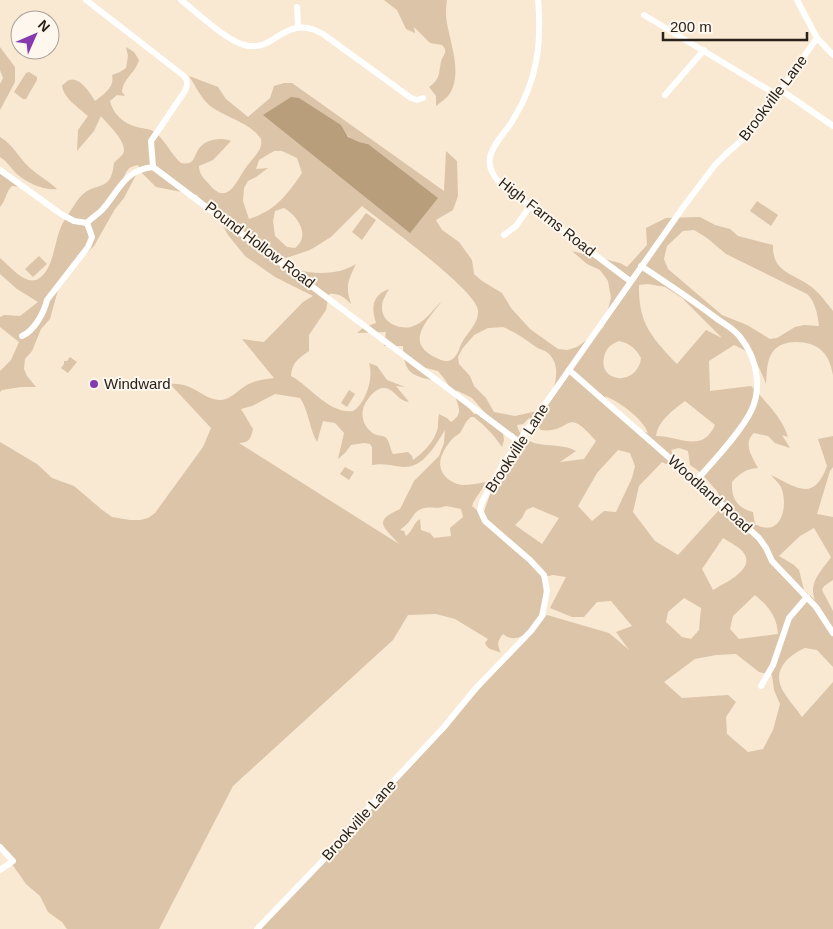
<svg xmlns="http://www.w3.org/2000/svg" width="833" height="929" font-family="Arial,sans-serif">
	<style>
		.green { fill: #dbc4a8; fill-rule: evenodd }
		.water { fill: #b99e7c }
		.lines { fill: none; stroke-linecap: round; stroke-linejoin: round }
		.minor { stroke: #fff; stroke-width: 6 }
		.poi-dot { fill: #853bad; stroke: #fef7ee; stroke-width: 2 }
		.labels { text-anchor: middle; stroke-width: 4; stroke-linejoin: round; paint-order: stroke }
		.street-label { font-size: 15px; fill: #29221b; stroke: #fef7ee }
		.poi-label { font-size: 15px; fill: #29221b; stroke: #fef7ee; text-anchor: start }
	</style>
	<rect width="100%" height="100%" fill="#f9e8d2"/>
	<g class="green">
		<path d="M 384,0 L 447,0 C 446,5 446,10 446,16 C 448,39 465,75 448,96 C 445,99 440,103 436,106 L 436,96 L 429,87 C 441,78 438,75 441,62 C 443,54 449,52 442,45 L 430,43 L 414,27 L 415,33 L 406,29 L 397,10 Z"/>
		<path d="M 0,47 L 15,67 L 15,82 L 0,110 L 0,84 L 3,78 L 0,70 Z"/>
		<path d="M 126,47 L 134,52 L 139,60 C 135,74 123,78 122,92 L 125,96 L 117,95 L 110,101 C 113,114 124,124 137,127 C 144,129 150,128 156,133 C 166,142 171,154 181,163 C 194,165 193,159 198,150 C 205,139 220,137 231,141 L 213,160 L 199,166 C 199,173 203,178 208,183 C 228,208 236,181 247,166 C 253,157 263,151 261,139 C 249,121 225,118 209,105 C 201,98 195,85 189,76 L 218,87 L 226,99 L 248,117 L 270,98 L 274,86 L 284,83 L 292,83 L 444,191 L 446,151 L 457,161 L 458,196 L 453,210 L 436,220 L 442,230 L 459,242 L 472,260 L 474,274 L 482,281 L 502,293 L 511,308 L 530,329 L 558,349 L 567,350 L 577,347 L 603,328 L 611,298 L 608,281 L 600,270 L 587,264 L 572,251 L 620,263 L 627,267 L 647,245 L 646,228 L 666,218 L 700,217 L 715,225 L 730,229 L 738,236 L 773,245 C 772,275 797,273 815,290 C 822,296 827,304 833,311 L 833,375 C 831,366 829,357 821,350 C 810,340 781,338 772,353 C 766,362 767,374 766,384 C 759,366 754,353 734,345 L 709,361 L 710,391 L 751,386 C 765,401 782,417 788,437 L 782,435 L 790,448 L 775,443 L 768,436 L 754,433 C 742,443 753,458 758,468 C 746,469 740,473 732,482 C 731,498 737,508 753,512 L 755,524 C 781,539 789,506 781,487 C 779,483 774,479 771,475 C 797,488 814,502 827,466 L 818,439 L 833,436 L 833,467 L 830,471 L 817,514 L 833,517 L 833,580 L 824,586 L 822,590 L 833,611 L 833,667 L 817,650 L 805,648 C 791,654 775,667 780,684 C 782,693 797,709 802,717 L 833,682 L 833,929 L 261,929 L 547,615 L 609,633 L 629,650 L 616,632 L 632,626 L 611,601 L 597,602 L 584,617 L 572,617 L 550,608 L 566,577 L 553,575 L 543,577 C 543,586 545,600 543,609 C 539,624 519,648 503,634 C 497,641 497,645 501,653 C 495,649 488,651 485,643 L 488,639 L 455,619 L 436,614 L 408,615 L 393,640 L 233,786 L 159,929 L 67,929 L 62,922 L 48,912 L 40,896 L 26,884 L 0,847 L 0,442 L 37,464 L 52,478 L 74,486 L 101,509 L 112,517 L 130,520 L 140,520 L 148,518 L 155,513 L 203,447 L 211,428 L 170,384 C 194,382 202,400 221,400 C 233,399 240,387 251,383 C 258,380 266,379 274,378 L 242,339 L 264,342 L 303,302 L 313,296 L 275,277 L 245,256 L 228,235 L 222,224 L 197,195 L 156,187 L 142,173 L 138,165 C 129,167 127,169 124,177 L 136,175 L 124,198 L 115,209 L 94,246 L 61,279 L 50,319 L 41,329 L 32,351 L 25,359 L 24,369 L 27,376 L 36,387 L 21,387 L 2,390 L 0,392 L 0,371 L 11,360 L 19,342 L 0,327 L 0,317 L 4,315 L 20,316 L 38,302 L 17,289 L 0,274 L 0,258 C 9,265 25,286 38,279 C 55,270 54,236 64,221 C 69,214 76,201 82,195 C 97,181 111,193 114,163 C 116,160 121,157 123,154 C 129,143 107,124 101,116 L 94,131 L 77,151 L 78,130 L 88,116 C 79,108 63,98 62,85 C 65,84 66,81 69,80 C 80,76 91,94 95,101 C 104,94 115,87 112,75 L 120,72 L 126,68 L 128,56 ZM 341,125 C 349,140 352,141 368,144 L 330,170 ZM 274,151 L 282,151 L 297,158 L 302,173 C 287,195 275,211 249,219 L 243,201 L 244,188 L 248,181 L 256,177 L 268,168 L 256,169 L 259,160 ZM 362,206 C 382,222 476,290 478,310 C 479,325 464,335 460,347 C 457,357 451,364 441,360 C 402,345 425,323 442,301 C 434,308 426,321 416,325 C 403,332 381,324 382,307 C 382,300 386,295 389,289 C 372,295 371,308 376,323 L 363,328 L 357,333 L 386,332 L 384,346 L 403,346 C 404,371 409,375 432,380 L 426,368 L 438,371 C 445,378 461,403 459,412 C 458,417 455,419 451,422 L 447,418 L 439,414 C 438,419 438,423 438,427 C 435,441 424,452 413,460 L 412,456 L 408,452 L 393,454 C 390,450 390,440 385,437 C 382,435 377,436 374,434 C 361,426 359,410 368,399 C 371,395 377,388 383,388 C 394,387 396,400 409,402 L 396,386 L 405,387 L 387,380 L 377,366 L 369,363 C 374,377 366,403 353,411 C 329,414 311,387 291,376 C 292,362 298,359 309,351 L 309,335 L 326,310 L 329,294 C 339,293 344,297 351,304 C 345,286 348,281 356,264 C 332,279 299,273 274,262 L 310,250 L 331,237 ZM 284,208 C 298,216 311,236 295,248 L 287,247 L 275,236 L 273,221 L 275,211 ZM 694,230 L 707,238 L 726,254 L 807,294 C 815,300 818,316 819,326 L 804,325 L 795,327 L 777,338 L 770,339 L 747,325 L 722,315 L 668,269 L 664,259 L 667,246 L 683,231 ZM 648,284 L 665,287 L 682,298 L 722,338 L 706,330 L 677,364 C 652,338 638,323 639,285 ZM 503,327 C 515,332 525,339 536,347 C 540,350 546,350 549,354 C 564,369 552,393 546,409 L 515,416 L 494,412 L 486,398 L 474,386 L 470,376 L 459,364 L 458,357 L 462,349 L 474,335 L 488,328 ZM 619,341 C 630,343 636,349 641,358 C 638,386 598,384 604,357 C 606,348 611,344 619,341 ZM 456,390 L 472,398 L 486,414 L 474,414 L 466,405 ZM 275,394 L 300,398 C 309,411 309,428 317,442 L 323,421 L 335,423 L 344,433 L 338,459 L 345,453 L 351,445 L 364,443 L 370,444 L 372,447 L 372,465 C 384,463 392,466 403,467 C 423,469 436,444 445,430 L 444,443 L 439,456 L 414,481 L 400,509 C 371,522 385,527 399,544 L 239,443 C 249,443 251,438 253,429 L 241,409 L 252,406 ZM 605,396 C 620,402 642,418 648,433 C 627,425 615,417 605,396 ZM 685,401 L 715,425 C 702,454 680,436 656,436 C 658,421 673,410 685,401 ZM 471,417 L 474,417 C 485,426 494,435 502,447 L 504,440 L 503,433 L 513,433 L 521,443 L 491,491 L 484,512 L 487,519 L 472,506 C 475,497 482,491 486,482 C 479,483 470,485 462,485 C 456,484 449,481 445,476 C 434,464 444,448 453,438 C 455,436 458,435 460,433 C 464,428 464,422 471,417 ZM 529,418 L 541,430 C 573,434 564,404 596,441 L 584,459 L 560,462 L 576,451 C 558,440 523,453 517,425 L 523,424 ZM 679,448 L 688,451 L 690,465 L 700,472 L 717,491 L 721,499 L 719,510 L 678,555 L 655,541 L 633,512 L 639,486 L 662,462 L 675,468 L 689,479 L 671,450 ZM 618,450 L 630,453 L 635,466 L 632,478 L 616,512 L 604,511 L 592,521 L 578,506 L 597,473 ZM 446,506 L 461,509 L 463,517 L 450,528 L 451,536 L 434,538 L 430,533 L 421,530 L 420,519 C 413,523 413,531 406,536 L 404,531 L 400,530 C 402,528 406,525 409,522 C 412,518 414,513 419,510 C 428,505 436,510 446,506 ZM 533,507 L 559,518 L 542,544 L 515,525 L 522,518 L 526,510 ZM 814,528 L 831,557 C 821,572 808,582 815,600 L 804,590 L 799,570 L 794,565 L 779,556 L 800,536 ZM 723,538 C 729,542 738,546 743,552 C 757,569 724,583 713,590 L 702,569 ZM 755,595 C 768,606 777,616 778,634 L 739,639 L 730,629 L 733,616 ZM 684,598 L 701,608 L 699,630 L 691,639 L 682,637 L 666,622 L 668,612 ZM 736,654 L 759,672 L 772,675 L 774,690 L 780,704 L 773,730 L 763,749 L 748,752 L 727,734 L 726,717 L 736,702 L 728,695 L 682,698 L 664,682 L 695,659 L 716,655 Z"/>
		<path d="M 29,72 L 37,77 L 37,80 L 26,99 L 23,99 L 14,92 L 26,73 Z"/>
		<path d="M 0,137 C 14,145 19,159 31,169 C 39,176 49,181 57,189 C 43,191 23,181 14,171 C 9,165 6,161 0,157 Z"/>
		<path d="M 0,168 L 20,187 L 12,186 C 6,191 6,201 0,207 Z"/>
		<path d="M 757,201 L 778,215 L 771,226 L 750,211 Z"/>
		<path d="M 366,213 L 376,220 L 362,240 L 352,232 Z"/>
		<path d="M 39,256 L 47,264 L 33,277 L 25,269 Z"/>
		<path d="M 70,357 L 77,362 L 68,373 L 61,368 L 64,364 L 64,361 L 67,361 Z"/>
		<path d="M 349,390 L 355,394 L 347,407 L 341,403 Z"/>
		<path d="M 345,467 L 354,472 L 349,480 L 340,474 Z"/>
	</g>
	<path class="water" d="M 291,97 L 299,98 L 341,125 L 348,137 L 359,142 L 368,144 L 438,198 L 410,233 L 263,115 Z"/>
	<g class="lines">
		<g class="minor">
			<path d="M 86,0 L 184,76 C 188,81 188,85 185,91 L 151,141 L 153,167"/>
			<path d="M 181,0 C 196,12 226,40 244,45 C 270,51 276,31 297,28 C 306,26 316,30 323,34 L 411,98 L 417,100 L 423,98"/>
			<path d="M 538,0 C 542,43 537,81 514,118 C 507,131 493,143 490,157 C 488,169 494,177 502,185 L 630,281"/>
			<path d="M 797,0 L 817,38 L 833,55"/>
			<path d="M 297,7 L 298,27"/>
			<path d="M 644,15 L 777,95"/>
			<path d="M 781,90 L 833,126"/>
			<path d="M 665,95 L 704,50"/>
			<path d="M 0,170 L 61,214 L 74,221 L 87,223 C 91,218 97,215 102,210 C 119,191 124,170 153,167 L 519,442"/>
			<path d="M 504,235 L 516,226 L 530,206"/>
			<path d="M 641,266 C 667,283 692,300 716,318 C 724,324 734,329 740,337 C 758,359 763,391 749,415 C 735,439 714,460 696,481"/>
			<path d="M 22,336 C 34,331 44,313 47,300 L 88,247 L 92,237 L 87,223"/>
			<path d="M 569,370 L 696,481 L 759,538 L 766,548 L 772,561 L 816,607 L 833,633"/>
			<path d="M 761,686 L 773,665 L 789,618 L 807,597"/>
			<path d="M 0,847 L 13,861 L 0,870"/>
			<path d="M 257,929 L 330,853 L 371,805 L 444,727 L 476,688 L 531,631 L 542,616 L 547,591 L 544,575 L 530,560 L 485,521 L 480,510 L 482,502 L 503,464 L 684,206 L 715,165 L 726,154 L 751,132 L 817,38"/>
		</g>
	</g>
	<circle class="poi-dot" cx="94" cy="384" r="5"/>
	<g class="labels">
		<g class="street-label">
			<text transform="translate(773 98) rotate(-53)" y="5">Brookville Lane</text>
			<text transform="translate(547 217) rotate(38)" y="5">High Farms Road</text>
			<text transform="translate(260 245) rotate(37)" y="5">Pound Hollow Road</text>
			<text transform="translate(517 448) rotate(-57)" y="5">Brookville Lane</text>
			<text transform="translate(710 494) rotate(42)" y="5">Woodland Road</text>
			<text transform="translate(359 820) rotate(-48)" y="5">Brookville Lane</text>
		</g>
		<g class="poi-label">
			<text x="104" y="389">Windward</text>
		</g>
	</g>
	<g transform="translate(35 35) rotate(45)"><circle r="24" fill="#fef7ee" stroke="#a9a29a"/>
	<path d="M0-4L9 19L0 12L-9 19Z" fill="#853bad"/>
	<text y="-8" font-size="14" font-weight="bold" text-anchor="middle" fill="#29221b">N</text>
	</g>
	<path d="M663 32v8h144v-8" fill="none" stroke="#29221b" stroke-width="2.5"/>
	<text x="670" y="32" font-size="15" fill="#29221b" stroke="#fef7ee" stroke-width="4" paint-order="stroke">200 m</text>
</svg>
